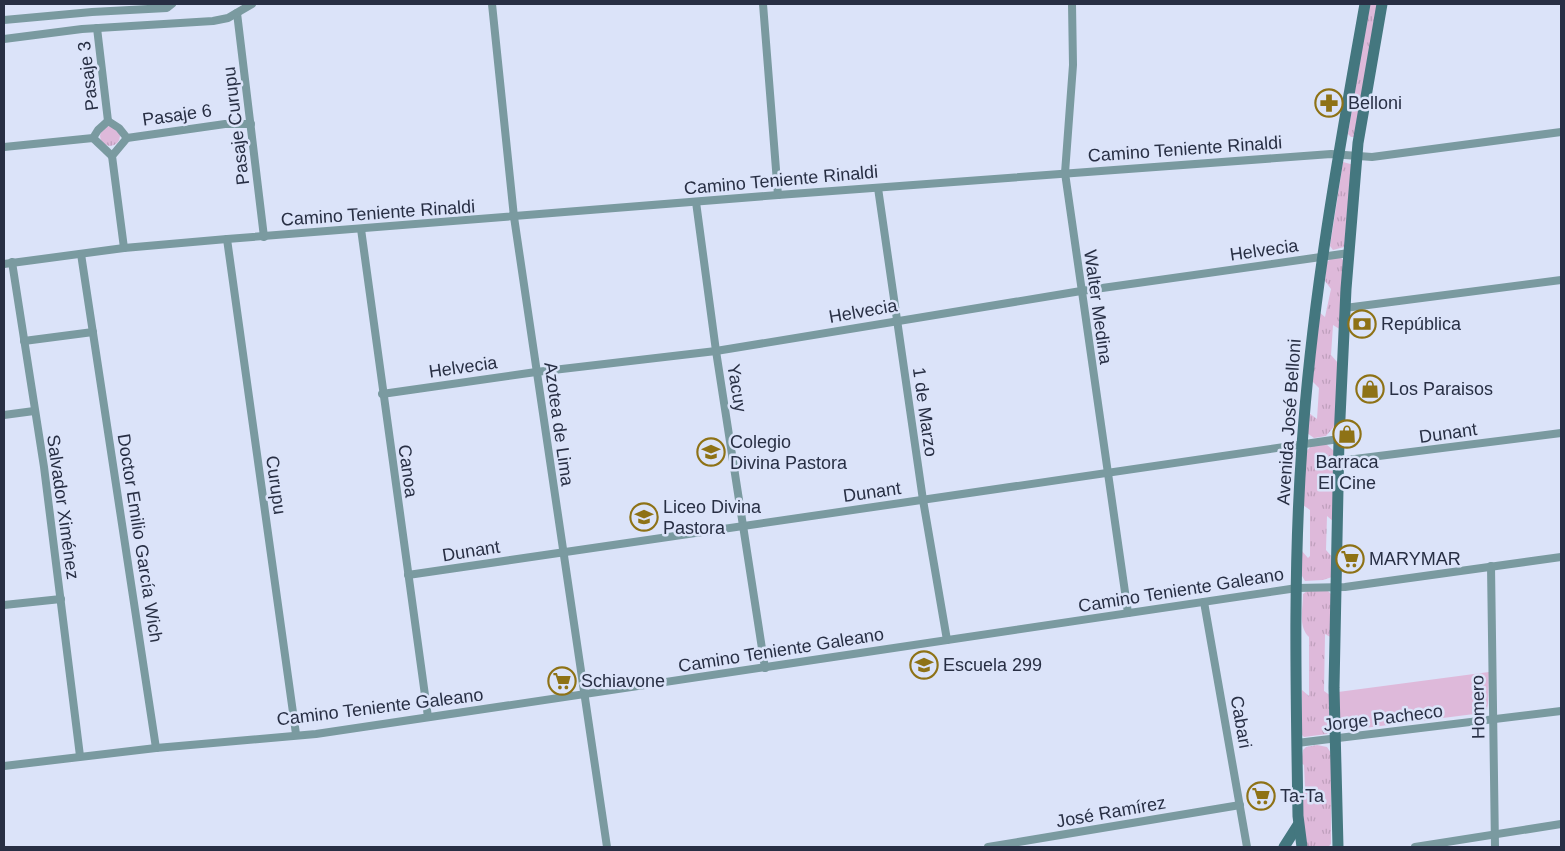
<svg xmlns="http://www.w3.org/2000/svg" width="1565" height="851" font-family="Helvetica,sans-serif">
	<style>
		.grass { fill: url(#grass-tufts) }
		.green { fill: #deb9da }
		.lines { fill: none; stroke-linecap: round; stroke-linejoin: round }
		.minor { stroke: #7a9aa0; stroke-width: 8 }
		.secondary { stroke: #44777f; stroke-width: 11 }
		.labels { text-anchor: middle; stroke-width: 5; stroke-linejoin: round; paint-order: stroke }
		.street-label { font-size: 18px; fill: #282f44; stroke: #dbe3f9 }
		.poi-label { font-size: 18px; fill: #282f44; stroke: #dbe3f9; text-anchor: start }
	</style>
	<defs>
		<pattern id="grass-tufts" width="24" height="20" patternUnits="userSpaceOnUse" patternTransform="scale(1.25)"><rect width="24" height="20" fill="#deb9da"/><path d="M3 7l-1-3M5 7V3M7 7l1-3M15 17l-1-3M17 17v-4M19 17l1-3" fill="none" stroke="#be9fbc"/></pattern>
	</defs>
	<rect width="100%" height="100%" fill="#dbe3f9"/>
	<g class="grass">
		<path d="M 1369,4 L 1378,4 L 1354,137 L 1351,137 L 1348,134 Z"/>
		<circle cx="110" cy="136" r="10"/>
		<path d="M 1343,162 L 1354,165 L 1344,247 L 1333,250 L 1330,246 Z"/>
		<path d="M 1331,258 L 1341,258 L 1344,261 L 1341,330 L 1333,325 L 1331,355 L 1338,363 L 1336,424 L 1326,436 L 1314,438 L 1307,433 L 1309,413 L 1317,419 L 1319,388 L 1311,380 L 1319,312 L 1325,317 L 1331,289 L 1325,281 L 1327,262 Z"/>
		<path d="M 1326,444 L 1334,451 L 1334,522 L 1327,516 L 1326,550 L 1333,558 L 1332,577 L 1323,580 L 1305,581 L 1302,576 L 1302,551 L 1308,558 L 1310,556 L 1310,510 L 1303,505 L 1306,452 L 1311,446 Z"/>
		<path d="M 1307,591 L 1328,591 L 1332,595 L 1332,638 L 1325,634 L 1324,691 L 1331,696 L 1331,731 L 1327,734 L 1304,737 L 1301,734 L 1302,690 L 1309,696 L 1309,637 C 1298,626 1303,610 1303,594 Z"/>
		<path d="M 1317,745 L 1327,747 L 1331,753 L 1331,844 L 1328,847 L 1305,847 L 1301,792 L 1305,787 L 1304,765 L 1301,763 L 1303,750 L 1306,747 Z"/>
	</g>
	<path class="green" d="M 1489,672 L 1488,704 L 1487,709 L 1482,713 L 1349,730 L 1339,726 L 1338,692 Z"/>
	<g class="lines">
		<g class="minor">
			<path d="M 492,4 L 514,217 L 607,847"/>
			<path d="M 763,4 L 778,195"/>
			<path d="M 1072,4 L 1073,65 L 1065,173 L 1128,613"/>
			<path d="M 237,13 L 264,237"/>
			<path d="M 4,20 L 92,12 L 167,8 L 172,4"/>
			<path d="M 97,28 L 108,121"/>
			<path d="M 4,39 L 82,29 L 213,21 L 228,18 L 252,4"/>
			<path d="M 93,138 L 112,156"/>
			<path d="M 4,147 L 93,138 L 98,130 L 108,121 L 119,128 L 127,138 L 225,124 L 251,124"/>
			<path d="M 878,188 L 923,500 L 947,640"/>
			<path d="M 696,202 L 716,351 L 765,668"/>
			<path d="M 361,229 L 428,717"/>
			<path d="M 227,239 L 296,734"/>
			<path d="M 124,248 L 112,156 L 127,138"/>
			<path d="M 81,254 L 156,748"/>
			<path d="M 12,262 L 44,467 L 80,756"/>
			<path d="M 4,264 L 124,248 L 227,239 L 778,195 L 1331,154 L 1372,157 L 1561,132"/>
			<path d="M 1345,308 L 1561,280"/>
			<path d="M 24,341 L 93,332"/>
			<path d="M 382,394 L 536,372 L 716,351 L 1081,291 L 1349,253"/>
			<path d="M 4,415 L 34,411"/>
			<path d="M 1339,461 L 1561,433"/>
			<path d="M 1491,566 L 1495,847"/>
			<path d="M 408,575 L 1339,439"/>
			<path d="M 1204,602 L 1247,847"/>
			<path d="M 4,605 L 61,599"/>
			<path d="M 1297,743 L 1561,711"/>
			<path d="M 4,766 L 156,748 L 316,734 L 1297,588 L 1345,587 L 1561,557"/>
			<path d="M 988,847 L 1240,805"/>
			<path d="M 1415,847 L 1561,824"/>
		</g>
		<g class="secondary">
			<path d="M 1284,847 L 1298,825"/>
			<path d="M 1302,847 L 1298,816 C 1296,693 1293,569 1302,446 C 1312,298 1339,150 1365,4"/>
			<path d="M 1338,847 L 1334,688 L 1339,439 L 1346,289 L 1358,143 L 1382,4"/>
		</g>
	</g>
	<defs>
		<g id="pharmacy-ring" transform="scale(1.4375)"><circle r="9.5" fill="#dbe3f9" stroke="#8e7216" stroke-width="1.5"/><path d="M-2-6h4v4h4v4h-4v4h-4v-4h-4v-4h4Z" fill="#8e7216"/></g>
		<g id="bank-ring" transform="scale(1.4375)"><circle r="9.5" fill="#dbe3f9" stroke="#8e7216" stroke-width="1.5"/><path d="M-6-4H6V4H-6ZM0-2.3a2.3 2.3 0 1 0 0 4.6a2.3 2.3 0 1 0 0-4.6Z" fill="#8e7216"/></g>
		<g id="shop-ring" transform="scale(1.4375)"><circle r="9.5" fill="#dbe3f9" stroke="#8e7216" stroke-width="1.5"/><path d="M-5-2.5h2.3a2.7 3.5 0 0 1 5.4 0H5L5.5 6h-11ZM-1.5-2.5h3a1.5 2.3 0 0 0-3 0Z" fill="#8e7216"/></g>
		<g id="school-ring" transform="scale(1.4375)"><circle r="9.5" fill="#dbe3f9" stroke="#8e7216" stroke-width="1.5"/><path d="M0-5L7-2L0 1L-7-2ZM-4 1L0 2.5L4 1V4Q0 6-4 4Z" fill="#8e7216"/></g>
		<g id="supermarket-ring" transform="scale(1.4375)"><circle r="9.5" fill="#dbe3f9" stroke="#8e7216" stroke-width="1.5"/><path d="M-6-5.5h2.5l.6 2H6L4.5 2H-2.5L-4.4-4H-6ZM-1.5 3.2a1.3 1.3 0 1 0 .1 0ZM3 3.2a1.3 1.3 0 1 0 .1 0Z" fill="#8e7216"/></g>
	</defs>
	<g fill-rule="evenodd">
		<use href="#pharmacy-ring" x="1329" y="103"/>
		<use href="#bank-ring" x="1362" y="324"/>
		<use href="#shop-ring" x="1370" y="389"/>
		<use href="#shop-ring" x="1347" y="434"/>
		<use href="#school-ring" x="711" y="452"/>
		<use href="#school-ring" x="644" y="517"/>
		<use href="#supermarket-ring" x="1350" y="559"/>
		<use href="#school-ring" x="924" y="665"/>
		<use href="#supermarket-ring" x="562" y="681"/>
		<use href="#supermarket-ring" x="1261" y="796"/>
	</g>
	<g class="labels">
		<g class="street-label">
			<text transform="translate(88 76) rotate(-97)" y="6">Pasaje 3</text>
			<text transform="translate(177 115) rotate(-8)" y="6">Pasaje 6</text>
			<text transform="translate(236 126) rotate(-97)" y="6">Pasaje Curupu</text>
			<text transform="translate(1185 149) rotate(-4)" y="6">Camino Teniente Rinaldi</text>
			<text transform="translate(781 180) rotate(-5)" y="6">Camino Teniente Rinaldi</text>
			<text transform="translate(378 213) rotate(-4)" y="6">Camino Teniente Rinaldi</text>
			<text transform="translate(1264 250) rotate(-8)" y="6">Helvecia</text>
			<text transform="translate(1098 307) rotate(82)" y="6">Walter Medina</text>
			<text transform="translate(863 311) rotate(-10)" y="6">Helvecia</text>
			<text transform="translate(463 367) rotate(-8)" y="6">Helvecia</text>
			<text transform="translate(737 388) rotate(81)" y="6">Yacuy</text>
			<text transform="translate(925 412) rotate(82)" y="6">1 de Marzo</text>
			<text transform="translate(1289 422) rotate(-86)" y="6">Avenida José Belloni</text>
			<text transform="translate(559 424) rotate(82)" y="6">Azotea de Lima</text>
			<text transform="translate(1448 433) rotate(-8)" y="6">Dunant</text>
			<text transform="translate(408 471) rotate(82)" y="6">Canoa</text>
			<text transform="translate(276 485) rotate(82)" y="6">Curupu</text>
			<text transform="translate(872 492) rotate(-8)" y="6">Dunant</text>
			<text transform="translate(63 507) rotate(82)" y="6">Salvador Ximénez</text>
			<text transform="translate(140 538) rotate(81)" y="6">Doctor Emilio García Wich</text>
			<text transform="translate(471 551) rotate(-9)" y="6">Dunant</text>
			<text transform="translate(1181 590) rotate(-9)" y="6">Camino Teniente Galeano</text>
			<text transform="translate(781 650) rotate(-9)" y="6">Camino Teniente Galeano</text>
			<text transform="translate(380 707) rotate(-7)" y="6">Camino Teniente Galeano</text>
			<text transform="translate(1478 707) rotate(-91)" y="6">Homero</text>
			<text transform="translate(1383 718) rotate(-7)" y="6">Jorge Pacheco</text>
			<text transform="translate(1241 722) rotate(80)" y="6">Cabari</text>
			<text transform="translate(1111 812) rotate(-10)" y="6">José Ramírez</text>
		</g>
		<g class="poi-label">
			<text x="1348" y="109">Belloni</text>
			<text x="1381" y="330">República</text>
			<text x="1389" y="395">Los Paraisos</text>
			<text x="730" y="448">Colegio<tspan x="730" dy="21">Divina Pastora</tspan></text>
			<text x="1347" y="468" text-anchor="middle">Barraca<tspan x="1347" dy="21">El Cine</tspan></text>
			<text x="663" y="513">Liceo Divina<tspan x="663" dy="21">Pastora</tspan></text>
			<text x="1369" y="565">MARYMAR</text>
			<text x="943" y="671">Escuela 299</text>
			<text x="581" y="687">Schiavone</text>
			<text x="1280" y="802">Ta-Ta</text>
		</g>
	</g>
	<rect width="1565" height="851" fill="none" stroke="#282f44" stroke-width="10"/>
</svg>
